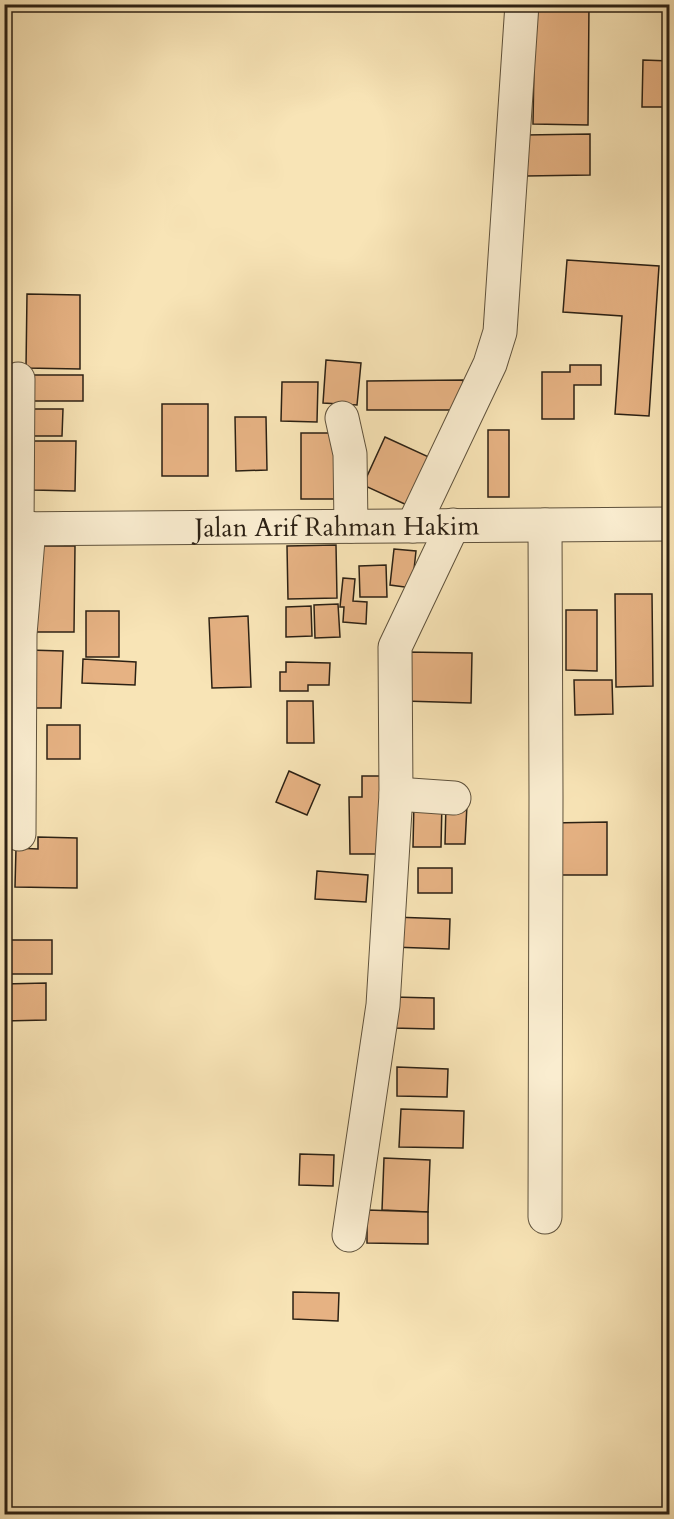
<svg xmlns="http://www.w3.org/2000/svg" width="674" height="1519" font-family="Cardo,serif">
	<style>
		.building { fill: #e6b283; stroke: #2c2114; stroke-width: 1.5 }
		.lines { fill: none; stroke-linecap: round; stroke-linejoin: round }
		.minor-casing { stroke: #5f523c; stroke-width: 35 }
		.minor { stroke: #faedd0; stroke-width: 33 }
		.labels { text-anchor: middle; stroke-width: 4.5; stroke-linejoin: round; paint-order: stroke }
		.street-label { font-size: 26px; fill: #2c2114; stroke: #faedd0 }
	</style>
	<rect width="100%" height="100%" fill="#f8e4b6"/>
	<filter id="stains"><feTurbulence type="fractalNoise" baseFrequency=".00333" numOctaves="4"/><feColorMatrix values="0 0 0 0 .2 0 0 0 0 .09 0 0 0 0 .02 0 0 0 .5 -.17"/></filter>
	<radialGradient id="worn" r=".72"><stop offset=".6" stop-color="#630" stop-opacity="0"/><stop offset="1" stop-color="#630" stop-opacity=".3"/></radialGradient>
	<g class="building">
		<path d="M 535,4 L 589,4 L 588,125 L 533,124 Z"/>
		<path d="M 643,60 L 670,61 L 670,107 L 642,107 Z"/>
		<path d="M 590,134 L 590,175 L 526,176 L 525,135 Z"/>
		<path d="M 567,260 L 659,266 L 649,416 L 615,414 L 622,316 L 563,312 Z"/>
		<path d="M 27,294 L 80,295 L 80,369 L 26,368 Z"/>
		<path d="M 4,327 L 8,327 L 7,385 L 4,385 Z"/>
		<path d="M 326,360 L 361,363 L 357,405 L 323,403 Z"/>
		<path d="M 570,365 L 601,365 L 601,385 L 574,385 L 574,419 L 542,419 L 542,372 L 570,372 Z"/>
		<rect x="34" y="375" width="49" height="26"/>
		<path d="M 463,380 L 463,410 L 367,410 L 367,381 Z"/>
		<path d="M 282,382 L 318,382 L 317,422 L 281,421 Z"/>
		<rect x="162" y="404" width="46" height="72"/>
		<path d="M 29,409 L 63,409 L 62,436 L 28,436 Z"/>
		<path d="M 235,417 L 266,417 L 267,470 L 236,471 Z"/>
		<rect x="488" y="430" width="21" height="67"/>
		<rect x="301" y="433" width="39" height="66"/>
		<path d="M 385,437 L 431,458 L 409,506 L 363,485 Z"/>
		<path d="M 34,441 L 76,441 L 75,491 L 33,490 Z"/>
		<path d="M 4,535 L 15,535 L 14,568 L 4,568 Z"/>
		<path d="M 336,545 L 337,598 L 288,599 L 287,546 Z"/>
		<path d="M 37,546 L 75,546 L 74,632 L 36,632 Z"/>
		<path d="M 394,549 L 416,551 L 412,588 L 390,585 Z"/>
		<path d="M 386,565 L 387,597 L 360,597 L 359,566 Z"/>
		<path d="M 4,573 L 17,574 L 17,611 L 4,611 Z"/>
		<path d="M 343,578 L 355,579 L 353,601 L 367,602 L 366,624 L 343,622 L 344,607 L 340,607 Z"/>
		<path d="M 615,594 L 652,594 L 653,686 L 616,687 Z"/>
		<path d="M 338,604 L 340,637 L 315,638 L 314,605 Z"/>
		<path d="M 311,606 L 312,636 L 286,637 L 286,607 Z"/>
		<path d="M 566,610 L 597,610 L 597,671 L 566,670 Z"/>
		<rect x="86" y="611" width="33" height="46"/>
		<path d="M 248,616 L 251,687 L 212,688 L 209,618 Z"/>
		<path d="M 28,650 L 63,651 L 61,708 L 26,708 Z"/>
		<path d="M 405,652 L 472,653 L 471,703 L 404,701 Z"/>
		<path d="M 83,659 L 136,662 L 135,685 L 82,683 Z"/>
		<path d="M 286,662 L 330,663 L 329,685 L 308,685 L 308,691 L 280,691 L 280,672 L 286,672 Z"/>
		<path d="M 574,680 L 612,680 L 613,714 L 575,715 Z"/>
		<path d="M 287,701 L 313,701 L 314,743 L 287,743 Z"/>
		<rect x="47" y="725" width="33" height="34"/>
		<path d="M 289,771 L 320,785 L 307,815 L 276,802 Z"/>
		<path d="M 362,776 L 387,776 L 388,854 L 350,854 L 349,797 L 362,797 Z"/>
		<path d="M 414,801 L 442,802 L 441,847 L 413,847 Z"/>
		<path d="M 446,804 L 467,805 L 465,844 L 445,844 Z"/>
		<path d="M 607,822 L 607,875 L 550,875 L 550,823 Z"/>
		<path d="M 38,837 L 77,838 L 77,888 L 15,887 L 16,848 L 38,849 Z"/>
		<rect x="418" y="868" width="34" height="25"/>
		<path d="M 317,871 L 368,875 L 366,902 L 315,899 Z"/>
		<path d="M 393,917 L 450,919 L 449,949 L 392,947 Z"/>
		<rect x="11" y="940" width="41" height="34"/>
		<path d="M 46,983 L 46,1020 L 4,1021 L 4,984 Z"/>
		<path d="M 393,997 L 434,998 L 434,1029 L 392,1028 Z"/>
		<path d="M 397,1067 L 448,1069 L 447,1097 L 397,1096 Z"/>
		<path d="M 401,1109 L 464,1111 L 463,1148 L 399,1147 Z"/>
		<path d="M 300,1154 L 334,1155 L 333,1186 L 299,1185 Z"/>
		<path d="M 384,1158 L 430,1160 L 428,1212 L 382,1210 Z"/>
		<path d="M 367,1210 L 428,1212 L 428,1244 L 367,1243 Z"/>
		<path d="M 293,1292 L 339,1293 L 338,1321 L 293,1319 Z"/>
	</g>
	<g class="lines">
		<g class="minor-casing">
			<g id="minor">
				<path d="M 342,418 L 350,454 L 351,526"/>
				<path d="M 545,525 L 546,797 L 545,1217"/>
				<path d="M 413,526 L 490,364 L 500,332 L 522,4"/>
				<path d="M 17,528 L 18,379"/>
				<path id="s1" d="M 4,529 L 670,524"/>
				<path d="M 396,794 L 454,798"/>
				<path d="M 19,834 L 20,634 L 29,528"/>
				<path d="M 349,1235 L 383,1005 L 396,794 L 395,647 L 453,525"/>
			</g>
		</g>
		<use href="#minor" class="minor"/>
	</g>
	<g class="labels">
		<g class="street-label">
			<text dy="9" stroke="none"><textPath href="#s1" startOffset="333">Jalan Arif Rahman Hakim</textPath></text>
		</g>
	</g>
	<rect width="674" height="1519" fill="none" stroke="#f8e4b6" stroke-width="24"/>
	<rect x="6" y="6" width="662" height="1507" fill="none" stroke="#2c2114" stroke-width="3"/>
	<rect x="12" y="12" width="650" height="1495" fill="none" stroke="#2c2114" stroke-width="1.5"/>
	<rect width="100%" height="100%" filter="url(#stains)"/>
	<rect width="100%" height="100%" fill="url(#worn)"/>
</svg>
